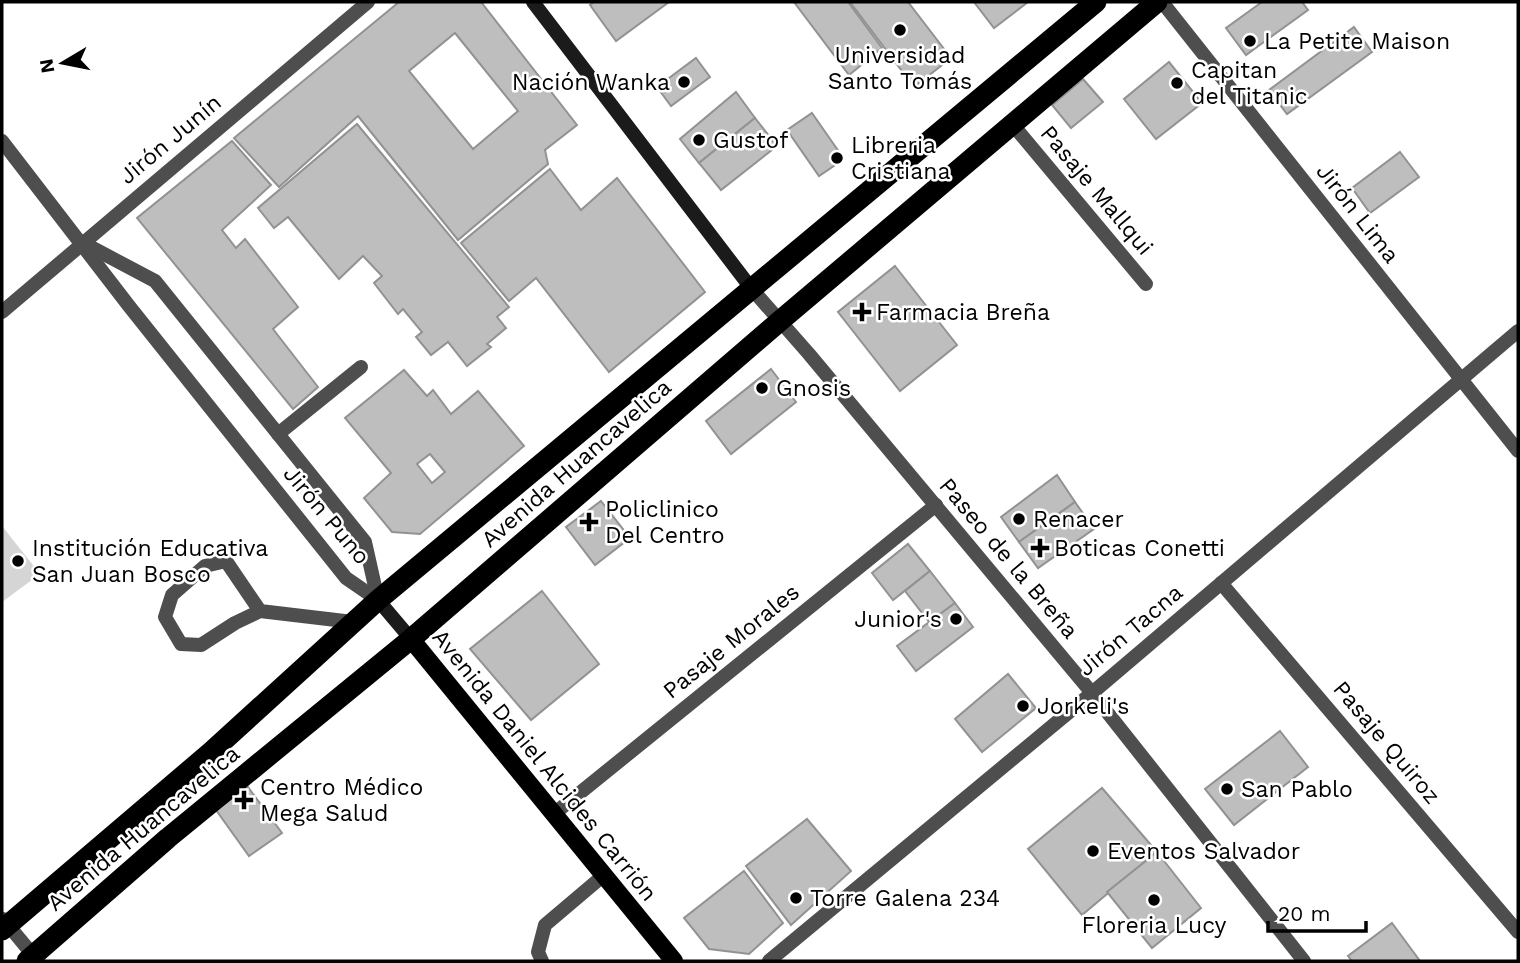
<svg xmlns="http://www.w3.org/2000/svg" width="1520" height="963" font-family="'Work Sans',sans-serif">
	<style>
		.green { fill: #d5d5d5 }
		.building { fill: #bebebe; stroke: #929292; stroke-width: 2; fill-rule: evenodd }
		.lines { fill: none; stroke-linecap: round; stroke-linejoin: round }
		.lane { stroke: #4e4e4e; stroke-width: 14 }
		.street { stroke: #4e4e4e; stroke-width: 14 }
		.secondary { stroke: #1b1b1b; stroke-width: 14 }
		.primary { stroke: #000; stroke-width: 18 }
		.highway { stroke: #000; stroke-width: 21 }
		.poi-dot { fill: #000; stroke: #fff; stroke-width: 2.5 }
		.labels { text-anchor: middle; stroke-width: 5; stroke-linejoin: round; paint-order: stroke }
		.poi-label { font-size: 23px; fill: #000; stroke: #fff; text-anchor: start }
		.street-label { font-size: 23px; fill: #000; stroke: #fff }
	</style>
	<rect width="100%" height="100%" fill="#fff"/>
	<path class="green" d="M 2,526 L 40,574 L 2,602 Z"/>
	<g class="building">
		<path d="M 399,2 L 481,2 L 577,125 L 545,150 L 548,164 L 458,240 L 358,116 L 279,187 L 234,138 ZM 455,33 L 518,111 L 473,149 L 409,71 Z"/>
		<path d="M 594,2 L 669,2 L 616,41 L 590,5 Z"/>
		<path d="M 794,2 L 848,2 L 882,48 L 849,75 Z"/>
		<path d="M 850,2 L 908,2 L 951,58 L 914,87 Z"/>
		<path d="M 974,2 L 1028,2 L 994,28 Z"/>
		<path d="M 1262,2 L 1302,2 L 1308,10 L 1246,55 L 1226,28 Z"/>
		<path d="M 1354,27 L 1372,52 L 1287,114 L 1269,90 Z"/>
		<path d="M 696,58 L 710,77 L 671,106 L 657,87 Z"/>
		<path d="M 1169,62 L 1202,103 L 1156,139 L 1124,99 Z"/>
		<path d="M 1083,79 L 1103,102 L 1071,128 L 1052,105 Z"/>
		<path d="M 736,92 L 755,118 L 699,163 L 680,139 Z"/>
		<path d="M 812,113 L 844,159 L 819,176 L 787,130 Z"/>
		<path d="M 755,118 L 777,146 L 721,190 L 699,163 Z"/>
		<path d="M 357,124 L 509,307 L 497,317 L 506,328 L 487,344 L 491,347 L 467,366 L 448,342 L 431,355 L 416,337 L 422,332 L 403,309 L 398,314 L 374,283 L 382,276 L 363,256 L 339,279 L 288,217 L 274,228 L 258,208 Z"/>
		<path d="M 232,141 L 271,185 L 222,230 L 236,248 L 245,239 L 298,307 L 273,329 L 318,387 L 293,409 L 137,218 Z"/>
		<path d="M 1400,152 L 1419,177 L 1370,213 L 1352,188 Z"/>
		<path d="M 550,169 L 581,210 L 617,178 L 705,292 L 609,372 L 536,278 L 509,301 L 461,243 Z"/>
		<path d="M 895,266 L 957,345 L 900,391 L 838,312 Z"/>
		<path d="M 771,369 L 796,402 L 731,454 L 706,421 Z"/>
		<path d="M 404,370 L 427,396 L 433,390 L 451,414 L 478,391 L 524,446 L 420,534 L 392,532 L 364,498 L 391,473 L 345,418 ZM 430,454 L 445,472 L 432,483 L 417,464 Z"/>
		<path d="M 1057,475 L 1075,502 L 1019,542 L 1001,517 Z"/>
		<path d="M 601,501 L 630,538 L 595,565 L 566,527 Z"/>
		<path d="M 1075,502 L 1094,529 L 1038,568 L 1019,542 Z"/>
		<path d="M 908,544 L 930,571 L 893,600 L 872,573 Z"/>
		<path d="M 930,571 L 955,603 L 930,623 L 905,591 Z"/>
		<path d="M 542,591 L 599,664 L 531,720 L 470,649 Z"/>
		<path d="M 955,603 L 973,627 L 916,671 L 897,646 Z"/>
		<path d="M 1008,674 L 1036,708 L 982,752 L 955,719 Z"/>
		<path d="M 1280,731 L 1308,767 L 1234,825 L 1205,789 Z"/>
		<path d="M 248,787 L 282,833 L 249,856 L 216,810 Z"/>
		<path d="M 1102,788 L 1157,852 L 1082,915 L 1028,849 Z"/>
		<path d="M 807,819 L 851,871 L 791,925 L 746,866 Z"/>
		<path d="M 1157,852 L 1201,908 L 1152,948 L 1107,892 Z"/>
		<path d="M 744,871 L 783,923 L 749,954 L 709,949 L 684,918 Z"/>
		<path d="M 1392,923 L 1420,961 L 1352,961 L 1348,956 Z"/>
	</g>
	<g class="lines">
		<g class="lane">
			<path d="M 1013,125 L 1146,284"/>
			<path d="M 278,434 L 361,367"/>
			<path d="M 1221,583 L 1518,932"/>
			<path d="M 260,611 L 226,561 L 205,566 L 172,595 L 165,617 L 181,644 L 201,645 L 235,623 L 260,611 L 353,622"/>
			<path d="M 555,813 L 936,505"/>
			<path d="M 542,961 L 538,952 L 545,925 L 604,875"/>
		</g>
		<g class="street">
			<path d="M 1162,2 L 1518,451"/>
			<path d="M 2,141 L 129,306 L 346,578 L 378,600"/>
			<path d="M 87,245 L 155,281 L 365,542 L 378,600"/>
			<path d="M 751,288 L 809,354 L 1092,693 L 1304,961"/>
			<path d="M 2,312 L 368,2"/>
			<path d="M 3,919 L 38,961"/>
			<path d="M 769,961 L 1092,693 L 1518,331"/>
		</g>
		<g class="secondary">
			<path d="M 533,2 L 751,288"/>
			<path d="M 378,600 L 411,639"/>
		</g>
		<path class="primary" d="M 411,639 L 674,961"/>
		<g class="highway">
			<path d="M 2,930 L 211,752 L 378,600 L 1096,2"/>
			<path d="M 27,961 L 168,838 L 411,639 L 781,320 L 1157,2"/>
		</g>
	</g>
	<g class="poi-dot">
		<circle cx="900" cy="30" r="7"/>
		<circle cx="1250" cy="41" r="7"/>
		<circle cx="684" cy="82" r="7"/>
		<circle cx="1177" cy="83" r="7"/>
		<circle cx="699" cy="140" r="7"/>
		<circle cx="837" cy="158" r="7"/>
		<path d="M858.5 301.5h7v7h7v7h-7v7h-7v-7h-7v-7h7z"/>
		<circle cx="762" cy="388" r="7"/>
		<circle cx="1019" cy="519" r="7"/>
		<path d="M585.5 511.5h7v7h7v7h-7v7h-7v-7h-7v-7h7z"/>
		<path d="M1036.5 537.5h7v7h7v7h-7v7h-7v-7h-7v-7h7z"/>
		<circle cx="18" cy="561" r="7"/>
		<circle cx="956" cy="619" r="7"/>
		<circle cx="1023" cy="706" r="7"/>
		<circle cx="1227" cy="789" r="7"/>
		<path d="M240.5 789.5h7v7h7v7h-7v7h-7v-7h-7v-7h7z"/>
		<circle cx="1093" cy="851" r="7"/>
		<circle cx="796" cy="898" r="7"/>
		<circle cx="1154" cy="900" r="7"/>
	</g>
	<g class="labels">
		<g class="poi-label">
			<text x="1264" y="49">La Petite Maison</text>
			<text x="900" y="63" text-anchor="middle">Universidad<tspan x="900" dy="26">Santo Tomás</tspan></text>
			<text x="1191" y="78">Capitan<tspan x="1191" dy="26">del Titanic</tspan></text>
			<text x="670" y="90" text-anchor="end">Nación Wanka</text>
			<text x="713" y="148">Gustof</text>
			<text x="851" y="153">Libreria<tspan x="851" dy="26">Cristiana</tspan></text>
			<text x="876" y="320">Farmacia Breña</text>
			<text x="776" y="396">Gnosis</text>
			<text x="605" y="517">Policlinico<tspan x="605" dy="26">Del Centro</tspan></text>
			<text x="1033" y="527">Renacer</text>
			<text x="32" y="556">Institución Educativa<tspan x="32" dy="26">San Juan Bosco</tspan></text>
			<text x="1054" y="556">Boticas Conetti</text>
			<text x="942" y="627" text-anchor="end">Junior's</text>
			<text x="1037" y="714">Jorkeli's</text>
			<text x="260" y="795">Centro Médico<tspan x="260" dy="26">Mega Salud</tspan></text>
			<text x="1241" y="797">San Pablo</text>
			<text x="1107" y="859">Eventos Salvador</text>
			<text x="810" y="906">Torre Galena 234</text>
			<text x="1154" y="933" text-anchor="middle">Floreria Lucy</text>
		</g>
		<g class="street-label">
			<text transform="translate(170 139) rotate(-40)" y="8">Jirón Junín</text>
			<text transform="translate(1097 190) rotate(50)" y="8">Pasaje Mallqui</text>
			<text transform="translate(1358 213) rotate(52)" y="8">Jirón Lima</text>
			<text transform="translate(576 463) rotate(-41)" y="8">Avenida Huancavelica</text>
			<text transform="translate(327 515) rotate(50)" y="8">Jirón Puno</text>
			<text transform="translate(1009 558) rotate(50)" y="8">Paseo de la Breña</text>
			<text transform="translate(1130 630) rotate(-40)" y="8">Jirón Tacna</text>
			<text transform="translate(731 641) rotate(-39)" y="8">Pasaje Morales</text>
			<text transform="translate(1387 742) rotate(50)" y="8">Pasaje Quiroz</text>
			<text transform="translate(545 765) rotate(51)" y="8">Avenida Daniel Alcides Carrión</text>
			<text transform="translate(143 828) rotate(-40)" y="8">Avenida Huancavelica</text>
		</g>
	</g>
	<rect width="1520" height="963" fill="none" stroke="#000000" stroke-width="7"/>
	<g transform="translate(63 63) rotate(260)" stroke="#ffffff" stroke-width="5" paint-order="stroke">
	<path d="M0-5L12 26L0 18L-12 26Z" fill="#000000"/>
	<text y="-10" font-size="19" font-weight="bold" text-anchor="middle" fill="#000000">N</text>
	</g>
	<path d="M1268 921v10h98v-10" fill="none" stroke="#000000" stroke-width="3.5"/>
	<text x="1278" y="921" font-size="21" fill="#000000" stroke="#ffffff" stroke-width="5" paint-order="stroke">20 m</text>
</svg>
